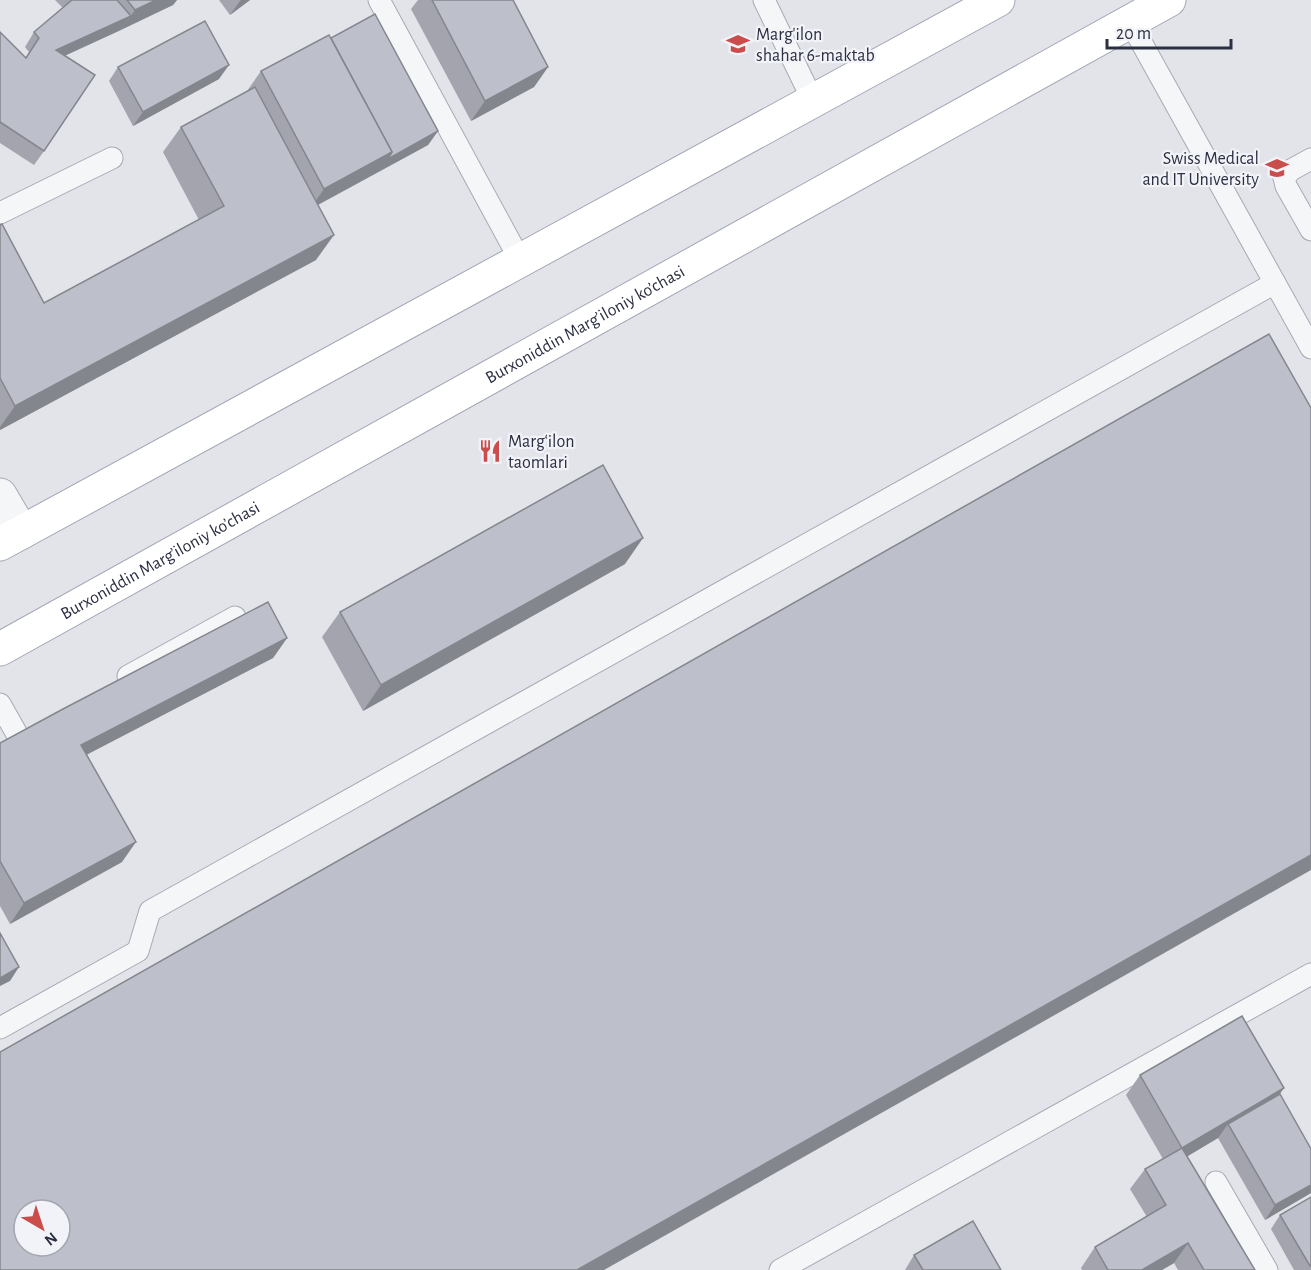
<svg xmlns="http://www.w3.org/2000/svg" width="1311" height="1270" font-family="'Alegreya Sans',sans-serif">
	<style>
		.lines { fill: none; stroke-linecap: round; stroke-linejoin: round }
		.lane-casing { stroke: #a7aab4; stroke-width: 23 }
		.street-casing { stroke: #a7aab4; stroke-width: 35 }
		.primary-casing { stroke: #a2a7b6; stroke-width: 35 }
		.lane { stroke: #f5f6f8; stroke-width: 21 }
		.street { stroke: #f5f6f8; stroke-width: 33 }
		.primary { stroke: #fff; stroke-width: 33 }
		.wall { fill: #a3a4ae }
		.shaded-wall { fill: #84868d }
		.building { fill: #bdbfca; stroke: #84868d; stroke-width: 1.5; fill-rule: evenodd }
		.labels { text-anchor: middle; stroke-width: 4.5; stroke-linejoin: round; paint-order: stroke }
		.poi-label { font-size: 18px; fill: #2b2f42; stroke: #f2f3f8; text-anchor: start }
		.street-label { font-size: 18px; fill: #2b2f42; stroke: #f2f3f8 }
	</style>
	<rect width="100%" height="100%" fill="#e2e4ea"/>
	<g class="lines">
		<g class="lane-casing">
			<g id="lane">
				<path d="M 379,0 L 520,260"/>
				<path d="M 764,0 L 813,101"/>
				<path d="M 1130,22 L 1311,348"/>
				<path d="M 1311,159 L 1291,170 L 1284,178 L 1286,186 L 1311,230"/>
				<path d="M 0,213 L 112,158"/>
				<path d="M 128,676 L 235,617"/>
				<path d="M 0,704 L 18,736"/>
				<path d="M 0,1028 L 138,951 L 150,911 L 1275,283"/>
				<path d="M 1216,1182 L 1267,1270"/>
				<path d="M 780,1270 L 1311,974"/>
			</g>
		</g>
		<g class="street-casing">
			<path id="street" d="M 0,495 L 22,532"/>
		</g>
		<g class="primary-casing">
			<g id="primary">
				<path d="M 0,544 L 998,0"/>
				<path id="s1" d="M 0,649 L 1169,0"/>
			</g>
		</g>
		<use href="#lane" class="lane"/>
		<use href="#street" class="street"/>
		<use href="#primary" class="primary"/>
	</g>
	<g class="wall">
		<path d="M 55,0 L 177,0 L 173,5 L 65,55 L 44,151 L 34,165 L 0,143 L 0,32 L 26,58 L 29,52 L 25,47 L 34,32 L 63,8 Z"/>
		<path d="M 219,0 L 250,0 L 230,15 Z"/>
		<path d="M 418,0 L 513,0 L 548,67 L 534,87 L 471,121 L 411,9 Z"/>
		<path d="M 331,38 L 438,131 L 428,145 L 318,205 L 316,260 L 0,430 L 0,225 L 44,303 L 199,220 L 163,152 L 181,127 L 247,91 L 261,71 Z"/>
		<path d="M 118,67 L 219,79 L 133,126 L 109,81 Z"/>
		<path d="M 625,564 L 363,711 L 322,637 L 340,612 Z"/>
		<path d="M 287,638 L 273,658 L 87,754 L 122,862 L 10,924 L 0,906 L 0,743 Z"/>
		<path d="M 1140,1075 L 1280,1094 L 1311,1193 L 1265,1220 L 1218,1138 L 1187,1156 L 1255,1270 L 1178,1270 L 1174,1263 L 1162,1270 L 1082,1270 L 1081,1268 L 1095,1247 L 1147,1217 L 1130,1189 L 1145,1169 L 1163,1159 L 1126,1095 Z"/>
		<path d="M 1311,1197 L 1311,1270 L 1294,1270 L 1271,1229 L 1280,1215 Z"/>
		<path d="M 914,1255 L 1001,1270 L 905,1270 Z"/>
	</g>
	<g class="shaded-wall">
		<path d="M 156,0 L 177,0 L 173,5 L 121,30 L 135,10 Z"/>
		<path d="M 241,0 L 250,0 L 230,15 L 240,1 Z"/>
		<path d="M 131,16 L 121,30 L 47,64 L 56,50 Z"/>
		<path d="M 229,65 L 219,79 L 133,126 L 143,112 Z"/>
		<path d="M 548,67 L 534,87 L 471,121 L 485,101 Z"/>
		<path d="M 438,131 L 428,145 L 310,209 L 324,189 L 392,152 Z"/>
		<path d="M 334,235 L 316,260 L 0,430 L 0,427 L 15,406 Z"/>
		<path d="M 643,538 L 625,564 L 363,711 L 381,685 Z"/>
		<path d="M 287,638 L 273,658 L 67,765 L 81,745 Z"/>
		<path d="M 136,842 L 122,862 L 10,924 L 24,903 Z"/>
		<path d="M 1311,855 L 1311,870 L 604,1270 L 577,1270 Z"/>
		<path d="M 19,967 L 10,981 L 0,986 L 0,978 Z"/>
		<path d="M 1284,1088 L 1270,1108 L 1228,1124 L 1218,1138 L 1168,1168 L 1182,1148 Z"/>
		<path d="M 1311,1185 L 1311,1193 L 1265,1220 L 1275,1205 Z"/>
		<path d="M 1188,1243 L 1174,1263 L 1162,1270 L 1142,1270 Z"/>
	</g>
	<g class="building">
		<path d="M 72,0 L 117,0 L 131,16 L 56,50 L 95,75 L 44,151 L 0,122 L 0,32 L 26,58 L 39,38 L 34,32 Z"/>
		<path d="M 127,0 L 156,0 L 135,10 Z"/>
		<path d="M 432,0 L 513,0 L 548,67 L 485,101 Z"/>
		<path d="M 375,14 L 438,131 L 388,159 L 392,152 L 331,38 Z"/>
		<path d="M 205,21 L 229,65 L 143,112 L 118,67 Z"/>
		<path d="M 329,35 L 392,152 L 324,189 L 261,71 Z"/>
		<path d="M 255,87 L 334,235 L 15,406 L 0,378 L 0,225 L 2,224 L 44,303 L 224,206 L 181,127 Z"/>
		<path d="M 1269,334 L 1311,408 L 1311,855 L 577,1270 L 0,1270 L 0,1052 ZM 24,1210 L 60,1210 L 60,1246 L 24,1246 Z"/>
		<path d="M 603,465 L 643,538 L 381,685 L 340,612 Z"/>
		<path d="M 268,602 L 287,638 L 81,745 L 136,842 L 24,903 L 0,861 L 0,743 L 63,709 Z"/>
		<path d="M 0,933 L 19,967 L 0,978 Z"/>
		<path d="M 1242,1016 L 1284,1088 L 1182,1148 L 1140,1075 Z"/>
		<path d="M 1280,1094 L 1311,1149 L 1311,1185 L 1275,1205 L 1228,1124 Z"/>
		<path d="M 1182,1148 L 1255,1270 L 1204,1270 L 1188,1243 L 1142,1270 L 1108,1270 L 1095,1247 L 1166,1205 L 1145,1169 Z"/>
		<path d="M 1311,1197 L 1311,1266 L 1310,1266 L 1280,1215 Z"/>
		<path d="M 973,1221 L 1001,1270 L 923,1270 L 914,1255 Z"/>
	</g>
	<defs>
		<g id="school-bare" transform="scale(1.8)"><path d="M0-5L7-2L0 1L-7-2ZM-4 1L0 2.5L4 1V4Q0 6-4 4Z" fill="#ca4d4c" stroke="#f2f3f8" stroke-width="2.5" paint-order="stroke"/></g>
		<g id="university-bare" transform="scale(1.8)"><path d="M0-5L7-2L0 1L-7-2ZM-4 1L0 2.5L4 1V4Q0 6-4 4Z" fill="#ca4d4c" stroke="#f2f3f8" stroke-width="2.5" paint-order="stroke"/></g>
		<g id="restaurant-bare" transform="scale(1.8)"><path d="M-5-6h1v4h1v-4h1v4h1v-4h1v5L-1.5 .5V6h-2V.5L-5-1ZM5-6V6H3V1.5H1.5Q1.5-4 5-6Z" fill="#ca4d4c" stroke="#f2f3f8" stroke-width="2.5" paint-order="stroke"/></g>
	</defs>
	<g fill-rule="evenodd">
		<use href="#school-bare" x="738" y="44"/>
		<use href="#university-bare" x="1277" y="168"/>
		<use href="#restaurant-bare" x="490" y="451"/>
	</g>
	<g class="labels">
		<g class="poi-label">
			<text x="756" y="40">Marg'ilon<tspan x="756" dy="21">shahar 6-maktab</tspan></text>
			<text x="1259" y="164" text-anchor="end">Swiss Medical<tspan x="1259" dy="21">and IT University</tspan></text>
			<text x="508" y="447">Margʻilon<tspan x="508" dy="21">taomlari</tspan></text>
		</g>
		<g class="street-label">
			<text dy="6" stroke="none"><textPath href="#s1" startOffset="669">Burxoniddin Marg’iloniy ko’chasi</textPath></text>
			<text dy="6" stroke="none"><textPath href="#s1" startOffset="183">Burxoniddin Marg’iloniy ko’chasi</textPath></text>
		</g>
	</g>
	<g transform="translate(42 1228) rotate(141)"><circle r="28" fill="#f2f3f8" stroke="#a2a5af" stroke-width="1.5"/>
	<path d="M0-4.5L10 22L0 15L-10 22Z" fill="#ca4d4c"/>
	<text y="-9" font-size="16" font-weight="bold" text-anchor="middle" fill="#2b2f42">N</text>
	</g>
	<path d="M1107 39v9h124v-9" fill="none" stroke="#2b2f42" stroke-width="3"/>
	<text x="1116" y="39" font-size="18" fill="#2b2f42" stroke="#f2f3f8" stroke-width="4.5" paint-order="stroke">20 m</text>
</svg>
